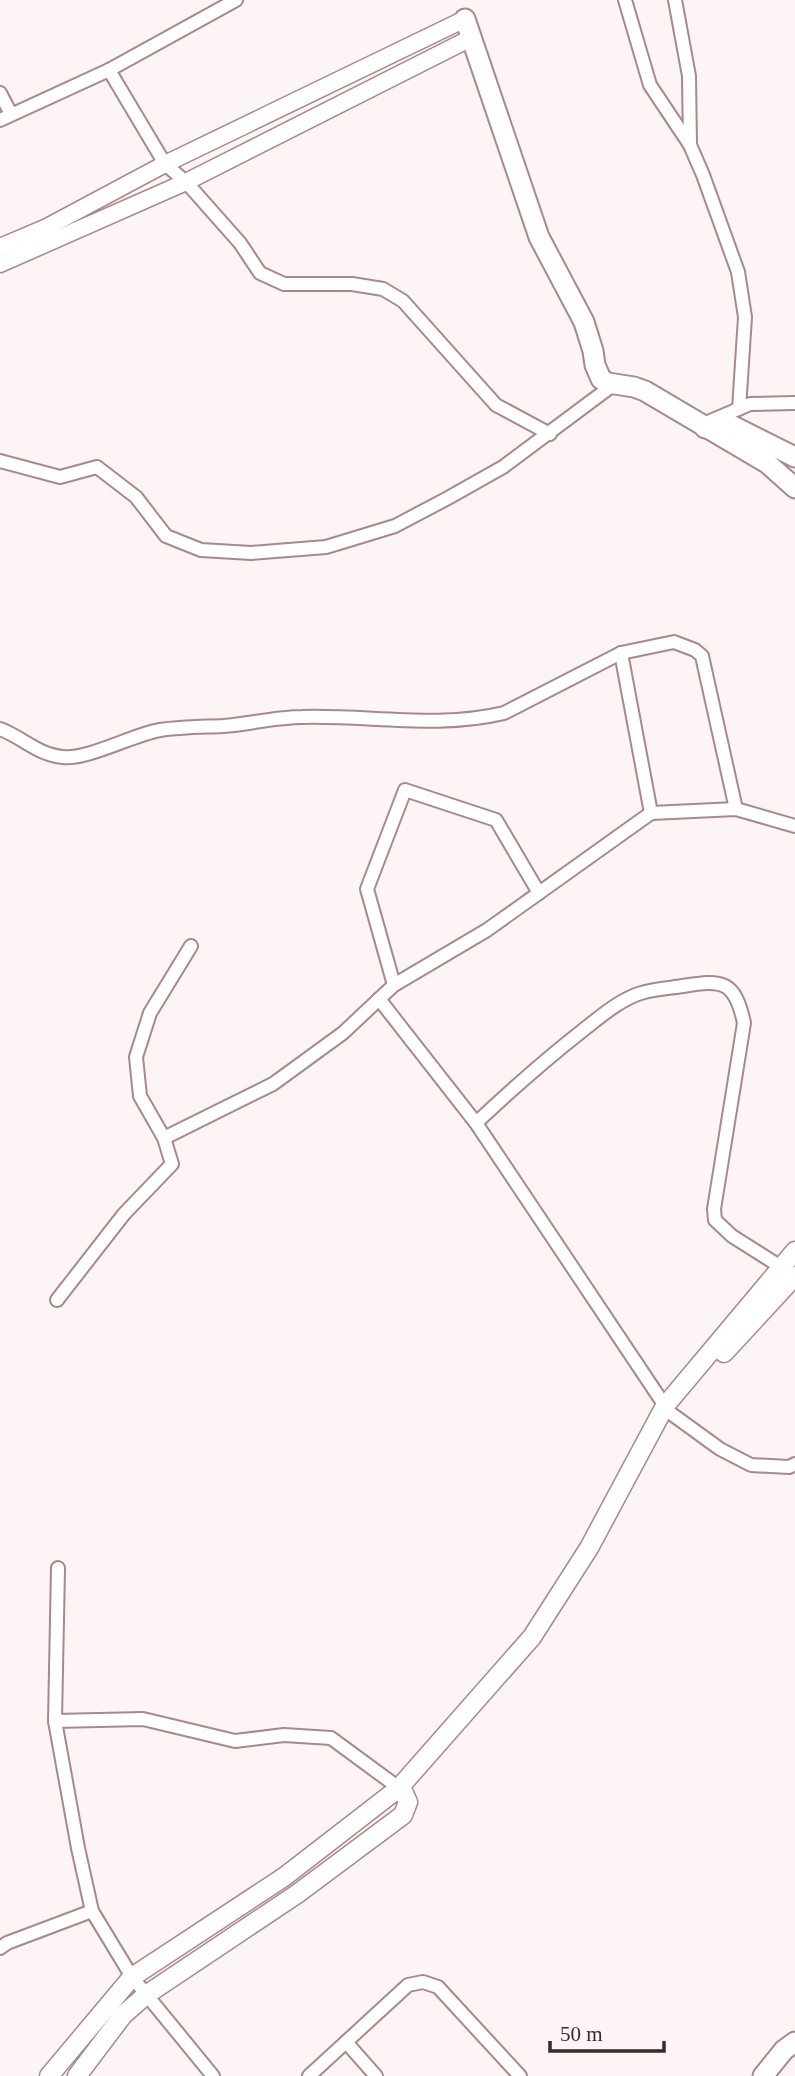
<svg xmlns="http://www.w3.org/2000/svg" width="795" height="2076" font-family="'Times New Roman',serif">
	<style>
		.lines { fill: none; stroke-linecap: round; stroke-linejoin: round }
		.minor-casing { stroke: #aa8889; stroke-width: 16 }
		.tertiary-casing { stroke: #aa8889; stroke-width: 19 }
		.secondary-casing { stroke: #aa8889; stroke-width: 21 }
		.primary-casing { stroke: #aa8889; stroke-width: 23 }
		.minor { stroke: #fff; stroke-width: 12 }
		.tertiary { stroke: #fff; stroke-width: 16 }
		.secondary { stroke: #fff; stroke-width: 18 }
		.primary { stroke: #fff; stroke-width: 19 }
	</style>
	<rect width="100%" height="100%" fill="#fdf5f5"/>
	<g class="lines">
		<g class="minor-casing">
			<g id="minor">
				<path d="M 625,0 L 650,85 L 690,145"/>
				<path d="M 675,0 L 689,76 L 690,145 L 703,175 L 738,272 L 745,317 L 739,409"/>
				<path d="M 109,70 L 165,164 L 186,182 L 240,243 L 260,273 L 284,284 L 352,284 L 383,289 L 403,301 L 496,405 L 550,434"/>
				<path d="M 0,93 L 11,114"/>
				<path d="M 0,120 L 109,70 L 236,0"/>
				<path d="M 708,422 L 750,404 L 795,403"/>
				<path d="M 0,461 L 60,477 L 97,467 L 136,497 L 166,536 L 201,550 L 251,553 L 326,547 L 395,526 L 448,498 L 503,467 L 613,385"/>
				<path d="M 621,653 L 651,813"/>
				<path d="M 0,729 C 22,737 38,755 63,757 C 87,760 132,735 160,730 C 181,727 201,727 223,726 C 250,724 276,717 302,717 C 369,715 438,729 504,713 L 621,653 L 674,642 L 695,650 L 702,656 L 736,809"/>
				<path d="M 394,985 L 367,889 L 405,790 L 496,820 L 539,893"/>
				<path d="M 379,999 L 476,1123 L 669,1412 L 720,1449 L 751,1465 L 789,1467 L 795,1464"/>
				<path d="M 476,1123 C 510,1091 545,1060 582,1031 C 600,1017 619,1000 641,993 C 654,989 670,988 683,986 C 723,979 735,981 744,1023 L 714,1209 L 715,1220 L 732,1236 L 781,1267"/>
				<path d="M 164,1138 L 273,1084 L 343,1033 L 394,985 L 487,930 L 651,813 L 736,809 L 795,826"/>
				<path d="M 57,1300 L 124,1214 L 172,1164 L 164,1138 L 140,1096 L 136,1057 L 150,1013 L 191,946"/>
				<path d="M 58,1568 L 55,1721 L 78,1848 L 92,1911 L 132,1977 L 213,2076"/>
				<path d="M 55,1721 L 143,1719 L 235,1741 L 284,1735 L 331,1738 L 399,1788"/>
				<path d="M 0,1948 L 7,1943 L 92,1911"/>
				<path d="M 346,2042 L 376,2076"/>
				<path d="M 309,2076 L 408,1985 L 423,1982 L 438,1987 L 520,2076"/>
			</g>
		</g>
		<g class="tertiary-casing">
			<g id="tertiary">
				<path d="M 0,247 L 47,227 L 165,164 L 465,19"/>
				<path d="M 0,264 L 186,182 L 471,38"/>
			</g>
		</g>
		<g class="secondary-casing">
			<g id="secondary">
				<path d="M 724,1353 L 795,1276"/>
				<path d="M 49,2076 L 132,1977 L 284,1877 L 399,1788 L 532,1637 L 589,1548 L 665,1406 L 795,1251"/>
				<path d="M 77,2076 L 123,2015 L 146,1995 L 297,1894 L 403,1815 L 408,1802 L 403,1791 L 399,1788"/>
			</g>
		</g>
		<g class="primary-casing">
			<g id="primary">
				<path d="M 465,19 L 539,237 L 584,322 L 593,351 L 595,365 L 601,379 L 608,383 L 634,387 L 645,391 L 767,463 L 795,488"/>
				<path d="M 705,428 L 718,425 L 733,426 L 795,457"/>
				<path d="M 763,2076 L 784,2050 L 795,2042"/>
			</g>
		</g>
		<use href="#minor" class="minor"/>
		<use href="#tertiary" class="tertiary"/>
		<use href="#secondary" class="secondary"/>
		<use href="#primary" class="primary"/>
	</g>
	<path d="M550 2041v10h114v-10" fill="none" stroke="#382a2a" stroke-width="3.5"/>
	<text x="560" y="2041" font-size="21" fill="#382a2a" stroke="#fdf5f5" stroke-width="5" paint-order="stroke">50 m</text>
</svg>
